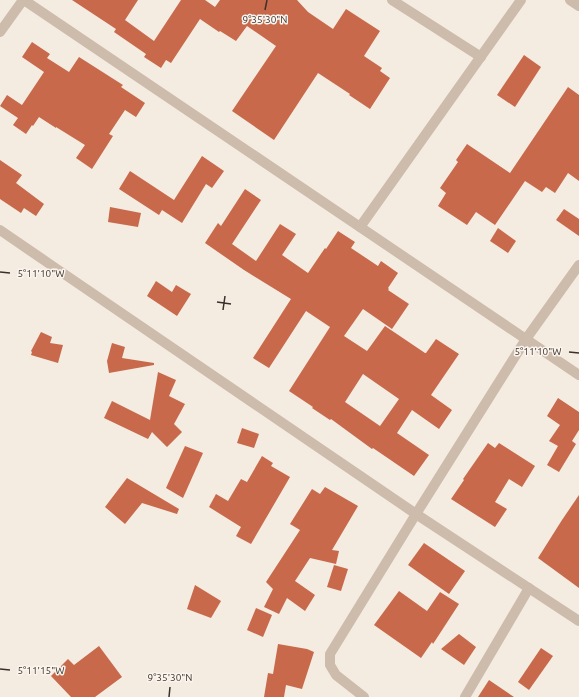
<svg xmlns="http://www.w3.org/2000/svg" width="579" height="697" font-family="Ubuntu,sans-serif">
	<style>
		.building { fill: #c8694b; fill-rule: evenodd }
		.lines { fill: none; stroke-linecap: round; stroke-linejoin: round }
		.minor { stroke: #cdbbac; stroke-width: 10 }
		.ticks { fill: none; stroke: #3b302b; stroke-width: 1.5 }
		.ticks-label { font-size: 10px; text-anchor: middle; fill: #3b302b; stroke: #fbf5ee; stroke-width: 3; stroke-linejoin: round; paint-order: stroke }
	</style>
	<rect width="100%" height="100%" fill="#f4ebe1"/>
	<g class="building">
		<path d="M 72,0 L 138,0 L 125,20 L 154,41 L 181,0 L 205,0 L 215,7 L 220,0 L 297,0 L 308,12 L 333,29 L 346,9 L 380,31 L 364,56 L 382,68 L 380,71 L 390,78 L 370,109 L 349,95 L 350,94 L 318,73 L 274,140 L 232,111 L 276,46 L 247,26 L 236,41 L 220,31 L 219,32 L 200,19 L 171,63 L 166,60 L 161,68 L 144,57 L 146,54 L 114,32 L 116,29 Z"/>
		<path d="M 32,42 L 50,54 L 47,58 L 69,72 L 79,57 L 123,85 L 121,87 L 145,103 L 136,117 L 125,110 L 109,134 L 113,136 L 92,169 L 76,158 L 85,145 L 56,127 L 56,128 L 39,117 L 33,126 L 32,125 L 26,134 L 13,125 L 18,118 L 0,106 L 7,95 L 22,105 L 44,72 L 22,57 Z"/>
		<path d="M 524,55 L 541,67 L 515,107 L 497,95 Z"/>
		<path d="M 568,87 L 579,95 L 579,181 L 568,173 L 555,193 L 546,187 L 542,192 L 525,181 L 495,225 L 476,212 L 467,225 L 438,206 L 446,193 L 440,188 L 458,162 L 456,160 L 467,144 L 510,173 Z"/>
		<path d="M 202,156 L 224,171 L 212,188 L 206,184 L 182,223 L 162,210 L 159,215 L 119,189 L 130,171 L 174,200 Z"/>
		<path d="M 0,160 L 22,175 L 16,183 L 44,204 L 36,216 L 24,208 L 21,213 L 0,199 Z"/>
		<path d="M 245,189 L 261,200 L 232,244 L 256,261 L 280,224 L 296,234 L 282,255 L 308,273 L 325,248 L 326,249 L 338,231 L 355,242 L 351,248 L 378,266 L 381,261 L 398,273 L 388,288 L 389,289 L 388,290 L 409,304 L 392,329 L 363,309 L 344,336 L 367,351 L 385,326 L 425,353 L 426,353 L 436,339 L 459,354 L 431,395 L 452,410 L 439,429 L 412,410 L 397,433 L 429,455 L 414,476 L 373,448 L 372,449 L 331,419 L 330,420 L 312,408 L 313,407 L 289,391 L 330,327 L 306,311 L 269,368 L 253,358 L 291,299 L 244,270 L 205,243 L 218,223 L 221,226 ZM 363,374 L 399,399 L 380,426 L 345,402 Z"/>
		<path d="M 110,207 L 141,213 L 138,227 L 108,222 Z"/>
		<path d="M 564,209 L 579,219 L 579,236 L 556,220 Z"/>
		<path d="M 498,228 L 516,241 L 508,253 L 490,241 Z"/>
		<path d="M 156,281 L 172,292 L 176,285 L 191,294 L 177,316 L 147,296 Z"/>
		<path d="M 41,332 L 52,337 L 50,343 L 63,345 L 58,363 L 31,355 L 32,352 L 31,351 Z"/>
		<path d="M 112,343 L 125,347 L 122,358 L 154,363 L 154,365 L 109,373 L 107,361 Z"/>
		<path d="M 158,372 L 176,380 L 169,396 L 185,404 L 174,424 L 182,432 L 167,447 L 152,432 L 148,439 L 104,418 L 112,401 L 150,420 Z"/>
		<path d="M 558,398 L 579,412 L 579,430 L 572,441 L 576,444 L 559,472 L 547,465 L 558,446 L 549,441 L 560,425 L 547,416 Z"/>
		<path d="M 242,428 L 259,434 L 254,448 L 237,443 Z"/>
		<path d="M 488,443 L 495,448 L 499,443 L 535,466 L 522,487 L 509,479 L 495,502 L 507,509 L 495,527 L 451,499 L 464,480 L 463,479 Z"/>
		<path d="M 185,446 L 203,453 L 183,498 L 166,488 Z"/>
		<path d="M 262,456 L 273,463 L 271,466 L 290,477 L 251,544 L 236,536 L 241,527 L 209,507 L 216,494 L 228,501 L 241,479 L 247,482 Z"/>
		<path d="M 127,478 L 179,509 L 177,514 L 142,503 L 125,524 L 105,507 Z"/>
		<path d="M 325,487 L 358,506 L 332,550 L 339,551 L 336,564 L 310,558 L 295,581 L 315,595 L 305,611 L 287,598 L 279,614 L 264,607 L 273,589 L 266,582 L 300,530 L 290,524 L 312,489 L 320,494 Z"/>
		<path d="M 579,495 L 579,588 L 538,558 L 562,520 Z"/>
		<path d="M 424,543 L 465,571 L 449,594 L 408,565 Z"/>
		<path d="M 334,565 L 348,569 L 341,591 L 327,587 Z"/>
		<path d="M 195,585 L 221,601 L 211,618 L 187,609 Z"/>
		<path d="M 399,591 L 427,611 L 440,592 L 459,604 L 433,644 L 432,642 L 421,658 L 374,625 Z"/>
		<path d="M 256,608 L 272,615 L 263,637 L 247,630 Z"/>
		<path d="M 459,634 L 476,647 L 464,665 L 441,649 Z"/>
		<path d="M 278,644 L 307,649 L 314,652 L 302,689 L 286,685 L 284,697 L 264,697 L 268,673 L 273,674 Z"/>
		<path d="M 99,646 L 122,677 L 95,697 L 71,697 L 51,676 L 68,659 L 74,665 Z"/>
		<path d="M 541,648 L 553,656 L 529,690 L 518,682 Z"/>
		<path d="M 489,680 L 514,697 L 478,697 Z"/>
	</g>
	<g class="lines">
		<g class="minor">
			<path d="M 24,0 L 579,375"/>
			<path d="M 392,0 L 481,57"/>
			<path d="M 570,0 L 579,6"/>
			<path d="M 0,32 L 23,0"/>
			<path d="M 360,227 L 521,0"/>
			<path d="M 0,230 L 51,265 L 416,514 L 579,621"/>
			<path d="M 364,697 L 336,675 L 330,665 L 330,654 L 416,514 L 526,339 L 579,265"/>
			<path d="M 465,697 L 529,588"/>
		</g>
	</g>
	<path class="ticks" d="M 265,10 L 267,0M 0,272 L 10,273M 217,302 L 231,304M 223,310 L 225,296M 569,352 L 579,353M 0,669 L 10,670M 169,697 L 170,687"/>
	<g class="ticks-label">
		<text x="265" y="23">9°35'30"N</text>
		<text x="41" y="277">5°11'10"W</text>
		<text x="538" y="355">5°11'10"W</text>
		<text x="41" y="674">5°11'15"W</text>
		<text x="170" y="681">9°35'30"N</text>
	</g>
</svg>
